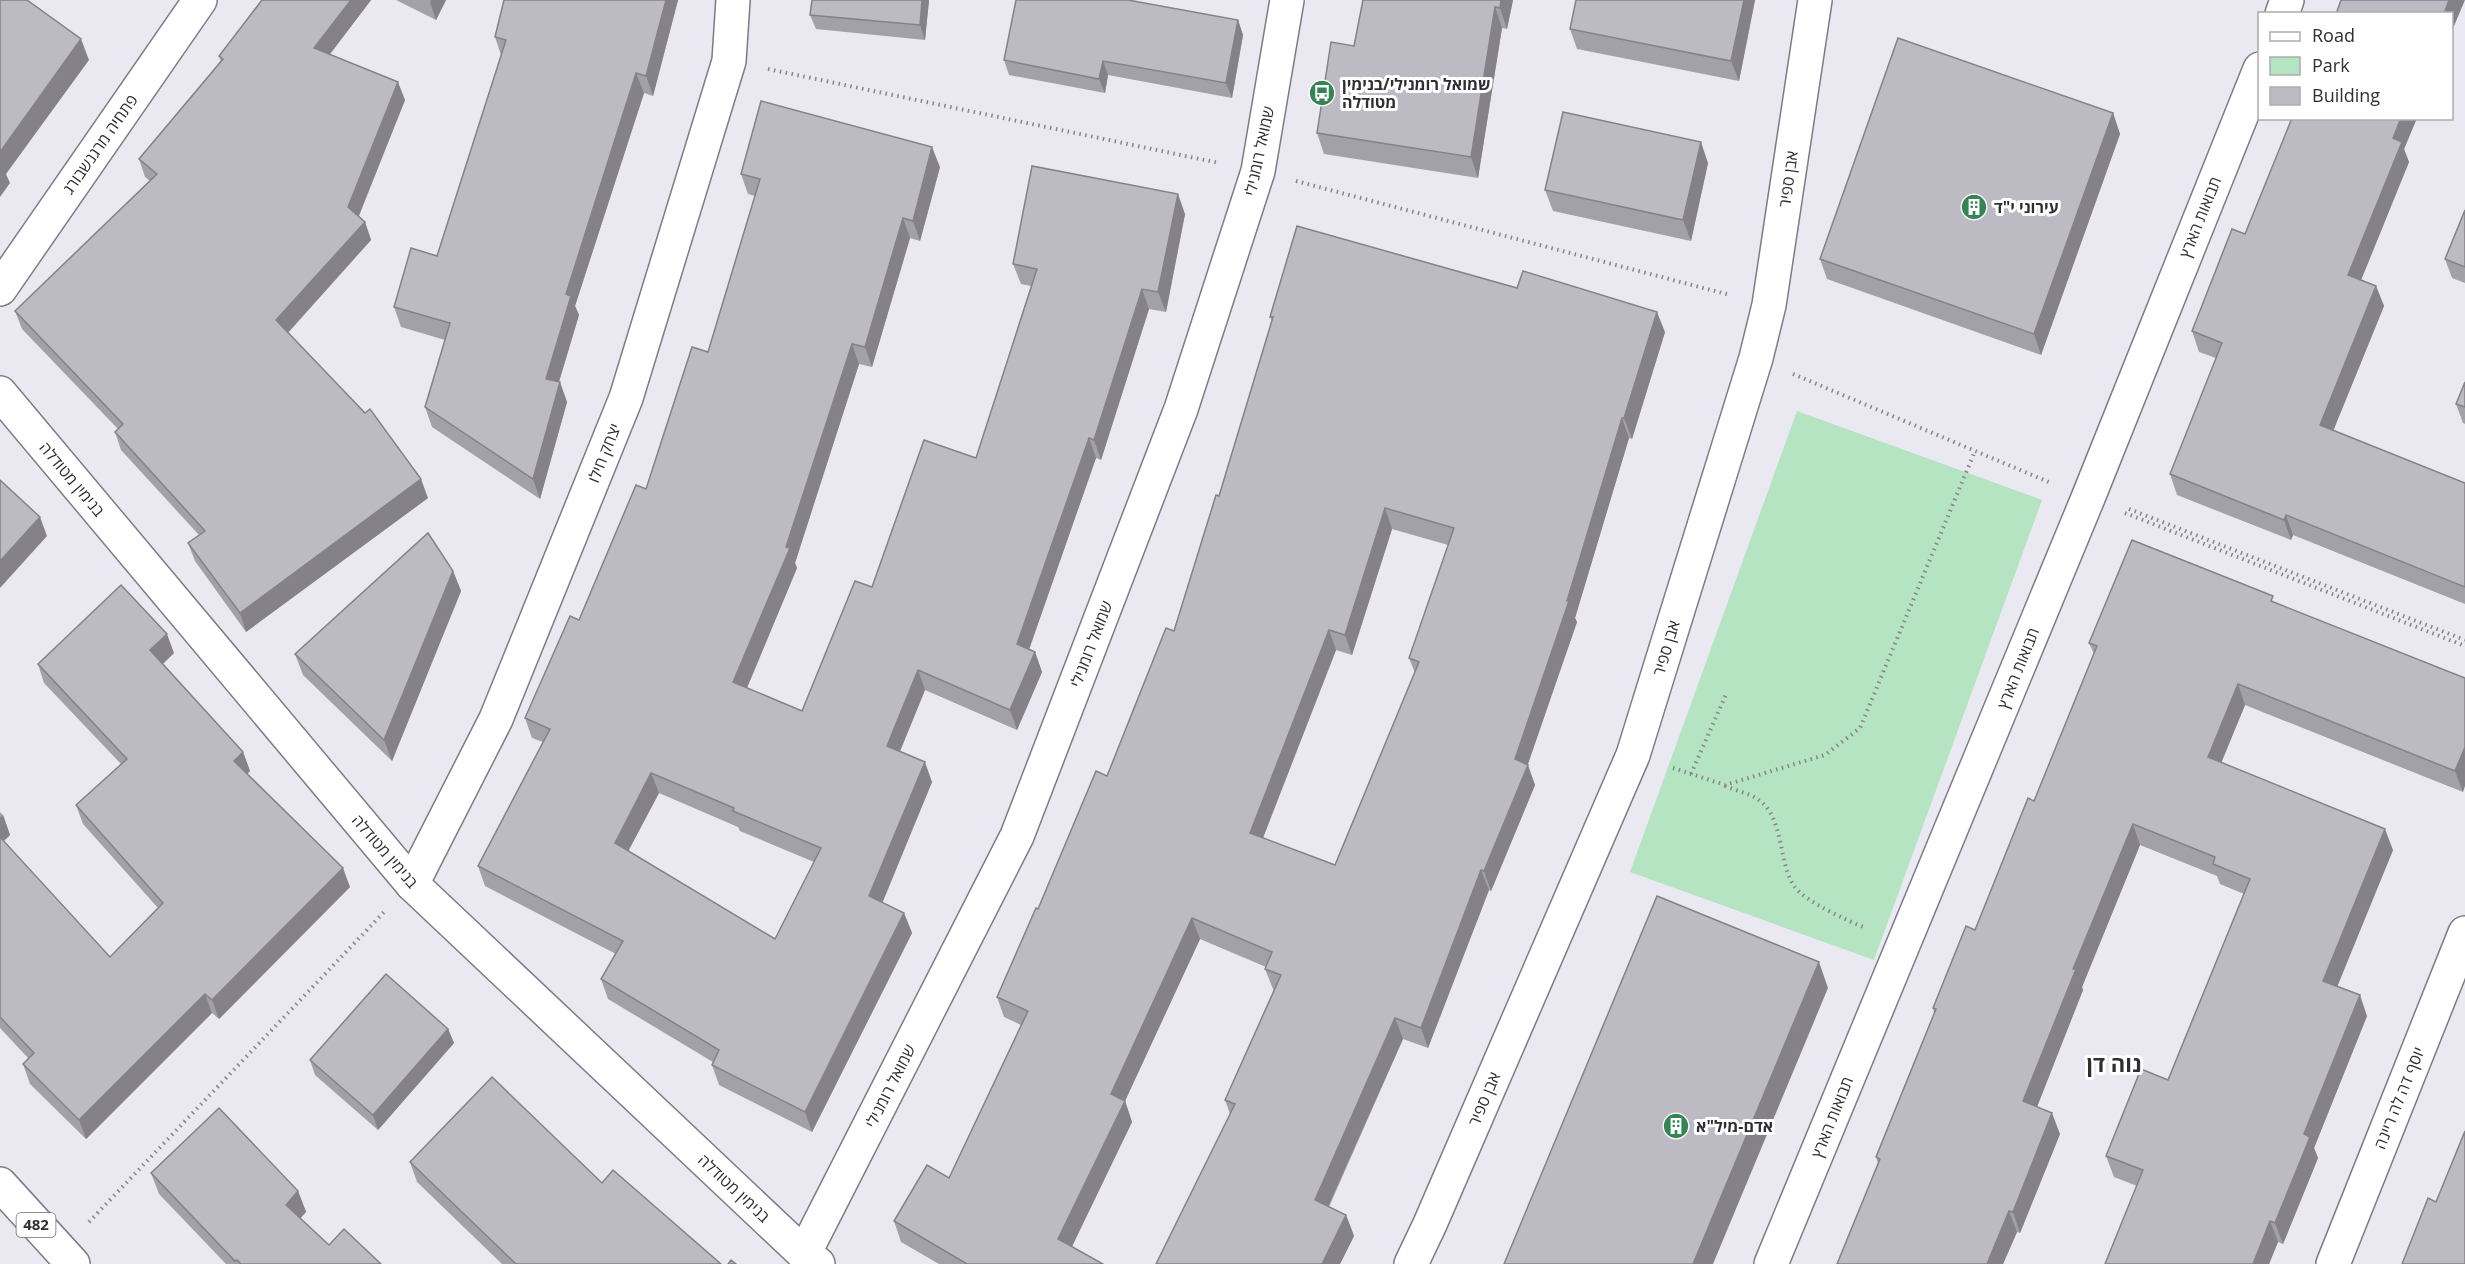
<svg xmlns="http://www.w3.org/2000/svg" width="2465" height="1264" font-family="'Open Sans',Heebo,sans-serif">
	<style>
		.green { fill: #b5e4c2 }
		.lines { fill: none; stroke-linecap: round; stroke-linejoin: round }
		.street-casing { stroke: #7d7c84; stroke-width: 36 }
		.primary-casing { stroke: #7d7c84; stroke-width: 36 }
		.path { stroke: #86858b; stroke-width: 4; stroke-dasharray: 1.5 4.5; stroke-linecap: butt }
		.street { stroke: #fff; stroke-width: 33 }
		.primary { stroke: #fff; stroke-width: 33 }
		.wall { fill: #a2a0a8; fill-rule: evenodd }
		.shaded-wall { fill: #848288 }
		.building { fill: #bcbac3; stroke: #848288; stroke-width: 1.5; fill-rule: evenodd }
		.labels { text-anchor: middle; stroke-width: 6; stroke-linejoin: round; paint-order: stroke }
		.shield { fill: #fff; stroke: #6d6d70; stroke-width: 1.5 }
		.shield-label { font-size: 15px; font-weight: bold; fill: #2f2f32 }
		.poi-label { font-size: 16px; font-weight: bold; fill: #2f2f32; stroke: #fff; text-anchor: start }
		.street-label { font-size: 16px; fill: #2f2f32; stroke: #fff }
		.district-label { font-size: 22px; font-weight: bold; fill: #2f2f32; stroke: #fff }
	</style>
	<rect width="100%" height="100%" fill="#eae9f2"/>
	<path class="green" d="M 1797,411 L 2042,500 L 1874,960 L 1630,872 Z"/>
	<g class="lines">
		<g class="street-casing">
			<g id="street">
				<path d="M 2282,14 L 2287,0"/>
				<path d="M 0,289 L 200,0"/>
				<path d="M 0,393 L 412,884 L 804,1254 L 818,1264"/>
				<path d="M 412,884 L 496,719 L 626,398 L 729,61 L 733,0"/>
				<path d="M 804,1254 L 1017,836 L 1181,409 L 1258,171 L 1287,0"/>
				<path d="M 1411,1264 L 1430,1224 L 1633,755 L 1756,358 L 1769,305 L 1815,0"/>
				<path d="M 1771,1264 L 2088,498 L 2260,69"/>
				<path d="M 2333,1264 L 2465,933"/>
			</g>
		</g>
		<g class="primary-casing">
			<path id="primary" d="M 0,1184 L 73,1264"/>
		</g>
		<g class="path">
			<path d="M 768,69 L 1219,163"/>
			<path d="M 1296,181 L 1730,295"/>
			<path d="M 1793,374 L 2051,483"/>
			<path d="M 2129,509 L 2465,640"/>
			<path d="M 2125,513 L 2465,646"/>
			<path d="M 1673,768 L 1725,785 L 1825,755 L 1860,728 L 1975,451"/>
			<path d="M 1691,774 L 1727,692"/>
			<path d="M 1725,786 C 1735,790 1747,793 1756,798 C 1785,816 1777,859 1794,886 C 1804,901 1848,921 1866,928"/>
			<path d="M 89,1222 L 384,912"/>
		</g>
		<use href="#street" class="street"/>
		<use href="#primary" class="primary"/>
	</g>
	<g class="wall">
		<path d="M 262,0 L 371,0 L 330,54 L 405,100 L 359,216 L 365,222 L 371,240 L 288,333 L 428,498 L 246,632 L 195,561 L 188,543 L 199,535 L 121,450 L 115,432 L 118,429 L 22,329 L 15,311 L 150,181 L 145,177 L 139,159 L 221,62 L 219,56 Z"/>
		<path d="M 396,0 L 446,0 L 436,20 Z"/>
		<path d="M 504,0 L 678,0 L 653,96 L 644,93 L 575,306 L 579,315 L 559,382 L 567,402 L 540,499 L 432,427 L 425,407 L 445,340 L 401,327 L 394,307 L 437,256 L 501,55 L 495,37 Z"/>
		<path d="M 812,0 L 929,0 L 925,40 L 816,29 L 810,15 Z"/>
		<path d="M 1363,0 L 1513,0 L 1507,29 L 1502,28 L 1478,178 L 1324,154 L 1317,133 L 1354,46 Z"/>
		<path d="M 1755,0 L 1739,81 L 1577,49 L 1570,29 Z"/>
		<path d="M 1238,20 L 1243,35 L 1232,98 L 1108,75 L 1105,93 L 1009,75 L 1004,60 Z"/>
		<path d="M 2113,113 L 2120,134 L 2041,355 L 1827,279 L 1820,259 Z"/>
		<path d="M 2292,118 L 2417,118 L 2404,149 L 2409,162 L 2361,280 L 2376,286 L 2384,306 L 2333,431 L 2465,483 L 2465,604 L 2293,535 L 2291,540 L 2177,495 L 2170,474 L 2216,358 L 2199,352 L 2192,331 L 2245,234 Z"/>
		<path d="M 1708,163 L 1691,241 L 1553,211 L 1545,190 Z"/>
		<path d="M 940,167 L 920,241 L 910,238 L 872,367 L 859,364 L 795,563 L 797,568 L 747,688 L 802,711 L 872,587 L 976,458 L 1031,286 L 1021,284 L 1013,264 L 1185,214 L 1166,312 L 1149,309 L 1101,460 L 1096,458 L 1029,649 L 1035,652 L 1042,672 L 1017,730 L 925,690 L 900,751 L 932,782 L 882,902 L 904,913 L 912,933 L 812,1132 L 719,1085 L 712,1065 L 713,1062 L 608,999 L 601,979 L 616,954 L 485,886 L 478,866 L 543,742 L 532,738 L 525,718 L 579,620 L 646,489 L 708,352 L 755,196 L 748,194 L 741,174 ZM 659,793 L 738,827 L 740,831 L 814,862 L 775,939 L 628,851 Z"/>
		<path d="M 2465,210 L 2465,283 L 2452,278 L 2445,259 Z"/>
		<path d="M 1270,317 L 1665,332 L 1632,439 L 1629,438 L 1575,618 L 1577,622 L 1527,764 L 1535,785 L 1491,891 L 1489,890 L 1428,1048 L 1403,1039 L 1329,1207 L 1346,1215 L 1354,1236 L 1340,1264 L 1156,1264 L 1230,1114 L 1225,1100 L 1274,990 L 1273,989 L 1265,969 L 1266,967 L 1200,939 L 1125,1101 L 1132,1122 L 1072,1246 L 1103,1264 L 939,1264 L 901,1242 L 894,1221 L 949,1178 L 1021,1025 L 1004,1017 L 997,997 L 1038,909 L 1107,776 L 1174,631 L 1219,496 L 1272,321 ZM 1392,529 L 1448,545 L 1409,658 L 1415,673 L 1335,865 L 1263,838 L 1336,650 L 1352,655 Z"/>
		<path d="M 2456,404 L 2465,407 L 2465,424 L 2463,423 Z"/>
		<path d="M 453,571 L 461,591 L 392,761 L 303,675 L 295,654 Z"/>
		<path d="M 2276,603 L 2465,678 L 2463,792 L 2245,705 L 2221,763 L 2393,850 L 2337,986 L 2367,1016 L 2314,1148 L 2318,1158 L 2283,1244 L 2278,1242 L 2269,1264 L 2105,1264 L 2137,1186 L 2114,1177 L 2106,1156 L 2168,1080 L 2244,894 L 2220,884 L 2217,876 L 2140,845 L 2082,987 L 2083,990 L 2037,1107 L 2060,1134 L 2020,1233 L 2017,1232 L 2003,1264 L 1837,1264 L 1878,1163 L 1876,1157 L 1934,1013 L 1933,1008 L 1975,930 L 2034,801 L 2094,654 L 2089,643 Z"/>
		<path d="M 174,653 L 163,664 L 243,752 L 250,771 L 247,774 L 350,887 L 219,1019 L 212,1013 L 86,1139 L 30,1084 L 23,1064 L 29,1059 L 0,1028 L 0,812 L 3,815 L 10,835 L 4,841 L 110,957 L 158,908 L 83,824 L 76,805 L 121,764 L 44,683 L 38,664 Z"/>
		<path d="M 448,1029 L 454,1043 L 378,1130 L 315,1075 L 310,1060 Z"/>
		<path d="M 410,1162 L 602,1183 L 721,1264 L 502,1264 L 417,1182 Z"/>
		<path d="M 151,1173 L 298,1191 L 306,1212 L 300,1219 L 329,1245 L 381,1264 L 226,1264 L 159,1194 Z"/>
	</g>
	<g class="shaded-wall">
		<path d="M 351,0 L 371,0 L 321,66 L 314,48 Z"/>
		<path d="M 431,0 L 446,0 L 436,20 L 430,2 Z"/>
		<path d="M 666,0 L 678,0 L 653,96 L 646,76 Z"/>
		<path d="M 922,0 L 929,0 L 925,40 L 920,25 Z"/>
		<path d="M 1501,0 L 1513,0 L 1507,29 L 1500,8 Z"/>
		<path d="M 1744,0 L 1755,0 L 1739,81 L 1731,61 Z"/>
		<path d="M 2449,0 L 2465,0 L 2451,33 L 2451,14 L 2444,14 Z"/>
		<path d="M 1495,7 L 1502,28 L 1478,178 L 1471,157 Z"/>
		<path d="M 1238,20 L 1243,35 L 1232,98 L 1226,83 Z"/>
		<path d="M 81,39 L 89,60 L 6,174 L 10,183 L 0,197 L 0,152 Z"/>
		<path d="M 1103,61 L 1108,75 L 1105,93 L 1099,79 Z"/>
		<path d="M 636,73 L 644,93 L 575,306 L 579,315 L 554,398 L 546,379 L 566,294 Z"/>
		<path d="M 398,82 L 405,100 L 355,225 L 348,207 Z"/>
		<path d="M 2113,113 L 2120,134 L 2041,355 L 2034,334 Z"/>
		<path d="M 2401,118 L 2417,118 L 2404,149 L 2409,162 L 2355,295 L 2348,275 L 2393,138 Z"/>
		<path d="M 1701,142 L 1708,163 L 1691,241 L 1683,220 Z"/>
		<path d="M 932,147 L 940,167 L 920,241 L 913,221 Z"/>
		<path d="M 1178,194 L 1185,214 L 1166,312 L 1158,292 Z"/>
		<path d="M 903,218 L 910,238 L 872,367 L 865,347 Z"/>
		<path d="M 365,222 L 371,240 L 283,338 L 276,320 Z"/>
		<path d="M 2376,286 L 2384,306 L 2327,446 L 2320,425 Z"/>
		<path d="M 1142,289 L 1149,309 L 1101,460 L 1094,440 Z"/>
		<path d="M 1657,312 L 1665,332 L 1632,439 L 1624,418 Z"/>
		<path d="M 852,344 L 859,364 L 795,563 L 797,568 L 741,702 L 733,682 L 786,547 Z"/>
		<path d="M 560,382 L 567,402 L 540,499 L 533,479 Z"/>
		<path d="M 1622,418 L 1629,438 L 1575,618 L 1577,622 L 1526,770 L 1528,765 L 1535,785 L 1491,891 L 1484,871 L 1515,759 L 1567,601 Z"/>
		<path d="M 1089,438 L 1096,458 L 1024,664 L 1017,644 Z"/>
		<path d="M 421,479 L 428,498 L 246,632 L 240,613 Z"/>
		<path d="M 1385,508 L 1392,529 L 1352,655 L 1345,635 Z"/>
		<path d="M 2286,515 L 2293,535 L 2291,540 L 2284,520 Z"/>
		<path d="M 40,517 L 47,536 L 0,588 L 0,561 Z"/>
		<path d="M 453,571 L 461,591 L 392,761 L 384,740 Z"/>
		<path d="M 1329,630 L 1336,650 L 1257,853 L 1250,833 Z"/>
		<path d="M 167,634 L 174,653 L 157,669 L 150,650 Z"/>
		<path d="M 1035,652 L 1042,672 L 1017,730 L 1010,710 Z"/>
		<path d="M 918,670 L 925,690 L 894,766 L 887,746 Z"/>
		<path d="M 2238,684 L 2245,705 L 2215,778 L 2208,757 Z"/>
		<path d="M 2465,747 L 2465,786 L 2463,792 L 2455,771 Z"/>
		<path d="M 243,752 L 250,771 L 241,780 L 234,761 Z"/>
		<path d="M 925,762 L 932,782 L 877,916 L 869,896 Z"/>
		<path d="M 651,773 L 659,793 L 622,863 L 615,843 Z"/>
		<path d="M 3,815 L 10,835 L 0,844 L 0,818 Z"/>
		<path d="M 2133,824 L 2140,845 L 2082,987 L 2083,990 L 2031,1122 L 2023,1101 L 2073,969 Z"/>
		<path d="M 2385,829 L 2393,850 L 2331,1002 L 2323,981 Z"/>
		<path d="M 343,868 L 350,887 L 219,1019 L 212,1000 Z"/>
		<path d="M 1481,870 L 1489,890 L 1428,1048 L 1421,1028 Z"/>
		<path d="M 904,913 L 912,933 L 812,1132 L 805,1112 Z"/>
		<path d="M 1192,918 L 1200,939 L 1125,1101 L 1132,1122 L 1066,1259 L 1058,1239 L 1111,1094 Z"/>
		<path d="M 1819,962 L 1828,988 L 1713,1264 L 1693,1264 Z"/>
		<path d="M 205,994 L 212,1013 L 86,1139 L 79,1120 Z"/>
		<path d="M 2360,995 L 2367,1016 L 2314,1148 L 2318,1158 L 2283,1244 L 2275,1223 L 2304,1134 Z"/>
		<path d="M 1395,1018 L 1403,1039 L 1322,1220 L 1315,1200 Z"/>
		<path d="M 448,1029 L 454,1043 L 378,1130 L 373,1115 Z"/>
		<path d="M 2052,1113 L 2060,1134 L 2020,1233 L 2013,1212 Z"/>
		<path d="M 298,1191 L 306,1212 L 293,1226 L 286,1205 Z"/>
		<path d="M 2009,1211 L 2017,1232 L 2003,1264 L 1987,1264 Z"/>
		<path d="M 1346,1215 L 1354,1236 L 1340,1264 L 1322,1264 Z"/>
		<path d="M 2270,1221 L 2278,1242 L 2269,1264 L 2253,1264 Z"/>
	</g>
	<g class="building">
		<path d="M 0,0 L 27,0 L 81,39 L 0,152 Z"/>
		<path d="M 262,0 L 351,0 L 314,48 L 398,82 L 348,207 L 365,222 L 276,320 L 365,413 L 370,409 L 421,479 L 240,613 L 188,543 L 205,531 L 115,432 L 123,424 L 15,311 L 157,174 L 139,159 L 223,59 L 219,56 Z"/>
		<path d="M 504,0 L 666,0 L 646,76 L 636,73 L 566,294 L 571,296 L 546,379 L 560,382 L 533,479 L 425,407 L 450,323 L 394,307 L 411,248 L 437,256 L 506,40 L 495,37 Z"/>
		<path d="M 812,0 L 922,0 L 920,25 L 810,15 Z"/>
		<path d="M 1016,0 L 1128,0 L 1238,20 L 1226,83 L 1103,61 L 1099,79 L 1004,60 Z"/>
		<path d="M 1363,0 L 1501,0 L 1500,8 L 1495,7 L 1471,157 L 1317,133 L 1331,42 L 1354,46 Z"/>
		<path d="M 1576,0 L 1744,0 L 1731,61 L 1570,29 Z"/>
		<path d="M 2341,0 L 2449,0 L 2444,14 L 2336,14 Z"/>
		<path d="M 1898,38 L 2113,113 L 2034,334 L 1820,259 Z"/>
		<path d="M 761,101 L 932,147 L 913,221 L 903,218 L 865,347 L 852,344 L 786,547 L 790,548 L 733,682 L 802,711 L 855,581 L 872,587 L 924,440 L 976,458 L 1037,269 L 1013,264 L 1032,166 L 1178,194 L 1158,292 L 1142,289 L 1094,440 L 1089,438 L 1017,644 L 1035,652 L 1010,710 L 918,670 L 887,746 L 925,762 L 869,896 L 904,913 L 805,1112 L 712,1065 L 719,1050 L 601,979 L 623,941 L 478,866 L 550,729 L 525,718 L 570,616 L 579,620 L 636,485 L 646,489 L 692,347 L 708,352 L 760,179 L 741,174 ZM 651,773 L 734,808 L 733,811 L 821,848 L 775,939 L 615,843 Z"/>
		<path d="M 1563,112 L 1701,142 L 1683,220 L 1545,190 Z"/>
		<path d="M 2292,118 L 2401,118 L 2393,138 L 2402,142 L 2348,275 L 2376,286 L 2320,425 L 2465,483 L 2465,587 L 2286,515 L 2284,520 L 2170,474 L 2222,343 L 2192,331 L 2232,229 L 2245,234 Z"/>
		<path d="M 2465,210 L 2465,267 L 2445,259 Z"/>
		<path d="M 1297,226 L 1517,288 L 1523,271 L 1657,312 L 1624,418 L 1622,418 L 1567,601 L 1569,601 L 1515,759 L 1528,765 L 1484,871 L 1481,870 L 1421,1028 L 1395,1018 L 1315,1200 L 1346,1215 L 1322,1264 L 1156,1264 L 1235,1104 L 1225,1100 L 1281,975 L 1265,969 L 1272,952 L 1192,918 L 1111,1094 L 1125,1101 L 1058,1239 L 1103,1264 L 967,1264 L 894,1221 L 927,1165 L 949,1178 L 1028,1011 L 997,997 L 1036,908 L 1038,909 L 1096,771 L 1107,776 L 1166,628 L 1174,631 L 1216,495 L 1219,496 L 1273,317 L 1270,317 ZM 1385,508 L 1454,528 L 1409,658 L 1419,662 L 1335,865 L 1250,833 L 1329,630 L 1345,635 Z"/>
		<path d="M 2465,382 L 2465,407 L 2456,404 Z"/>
		<path d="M 0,480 L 40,517 L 0,561 Z"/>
		<path d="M 428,533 L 453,571 L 384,740 L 295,654 Z"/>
		<path d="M 2132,540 L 2273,596 L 2271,601 L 2465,678 L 2465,747 L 2455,771 L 2238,684 L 2208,757 L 2385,829 L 2323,981 L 2360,995 L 2304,1134 L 2310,1137 L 2275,1223 L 2270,1221 L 2253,1264 L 2105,1264 L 2143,1170 L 2106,1156 L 2141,1069 L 2168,1080 L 2250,879 L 2213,864 L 2215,857 L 2133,824 L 2073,969 L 2076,969 L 2023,1101 L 2052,1113 L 2013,1212 L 2009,1211 L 1987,1264 L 1837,1264 L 1880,1159 L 1876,1157 L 1936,1009 L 1933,1008 L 1966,926 L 1975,930 L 2028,798 L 2034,801 L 2097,646 L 2089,643 Z"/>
		<path d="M 121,585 L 167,634 L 150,650 L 243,752 L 234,761 L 343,868 L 212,1000 L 205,994 L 79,1120 L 23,1064 L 34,1053 L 0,1017 L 0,837 L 110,957 L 163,903 L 76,805 L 127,759 L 38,664 Z"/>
		<path d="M 1657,896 L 1819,962 L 1693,1264 L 1504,1264 Z"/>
		<path d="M 386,974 L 448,1029 L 373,1115 L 310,1060 Z"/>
		<path d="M 492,1077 L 602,1183 L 613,1170 L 721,1264 L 516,1264 L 410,1162 Z"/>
		<path d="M 219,1108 L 298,1191 L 286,1205 L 329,1245 L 344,1229 L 381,1264 L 241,1264 L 237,1260 L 235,1261 L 151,1173 Z"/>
		<path d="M 2465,1131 L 2465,1264 L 2402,1264 L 2428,1198 L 2436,1202 Z"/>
		<path d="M 731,1260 L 736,1264 L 728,1264 Z"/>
	</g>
	<defs>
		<g id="bus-disc" transform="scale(1.35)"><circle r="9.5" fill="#368454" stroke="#fff"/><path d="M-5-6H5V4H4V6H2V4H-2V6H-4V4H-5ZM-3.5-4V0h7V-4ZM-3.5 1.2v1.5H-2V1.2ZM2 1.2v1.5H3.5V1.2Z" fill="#fff"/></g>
		<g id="building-disc" transform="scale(1.35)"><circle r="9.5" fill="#368454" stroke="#fff"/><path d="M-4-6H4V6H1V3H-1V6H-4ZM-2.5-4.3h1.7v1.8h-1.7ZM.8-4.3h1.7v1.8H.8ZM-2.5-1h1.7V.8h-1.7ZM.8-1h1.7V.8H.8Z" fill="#fff"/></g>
	</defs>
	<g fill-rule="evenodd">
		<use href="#bus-disc" x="1322" y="93"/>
		<use href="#building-disc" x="1974" y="207"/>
		<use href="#building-disc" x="1676" y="1126"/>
	</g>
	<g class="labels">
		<rect class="shield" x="16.5" y="1213" width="39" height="24" rx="4.5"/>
		<g class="shield-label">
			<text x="36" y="1230">482</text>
		</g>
		<g class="poi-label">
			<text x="1342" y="90">שמואל רומנילי/בנימין<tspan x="1342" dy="18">מטודלה</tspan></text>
			<text x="1994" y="213">עירוני י"ד</text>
			<text x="1696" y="1132">אדם-מיל"א</text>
		</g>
		<g class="street-label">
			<text transform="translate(100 144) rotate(-55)" y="6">פתחיה מרגנשבורג</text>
			<text transform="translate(1259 151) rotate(-78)" y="6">שמואל רומנילי</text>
			<text transform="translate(1788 179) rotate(-82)" y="6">אבן ספיר</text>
			<text transform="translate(2200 217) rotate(-68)" y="6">תבואות הארץ</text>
			<text transform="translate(604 453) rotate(-68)" y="6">יצחק חילו</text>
			<text transform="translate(72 479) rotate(50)" y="6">בנימין מטודלה</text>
			<text transform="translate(1091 644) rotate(-69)" y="6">שמואל רומנילי</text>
			<text transform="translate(1666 648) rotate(-73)" y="6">אבן ספיר</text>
			<text transform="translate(2018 668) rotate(-68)" y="6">תבואות הארץ</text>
			<text transform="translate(385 851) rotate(49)" y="6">בנימין מטודלה</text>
			<text transform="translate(890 1086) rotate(-63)" y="6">שמואל רומנילי</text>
			<text transform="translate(2399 1098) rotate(-68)" y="6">יוסף דה לה ריינה</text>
			<text transform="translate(1484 1099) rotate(-67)" y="6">אבן ספיר</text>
			<text transform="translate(1832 1117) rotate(-68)" y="6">תבואות הארץ</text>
			<text transform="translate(734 1188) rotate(43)" y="6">בנימין מטודלה</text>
		</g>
		<g class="district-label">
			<text x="2114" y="1072">נוה דן</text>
		</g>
	</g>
	<rect x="2258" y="12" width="195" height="108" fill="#ffffff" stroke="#acacad" stroke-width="1.5"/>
	<rect x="2270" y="32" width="30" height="9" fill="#ffffff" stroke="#acacad" stroke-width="1.5"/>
	<text x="2312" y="42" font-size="18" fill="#2f2f32">Road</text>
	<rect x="2270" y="57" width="30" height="18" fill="#b5e4c2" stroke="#acacad" stroke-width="1.5"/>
	<text x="2312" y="72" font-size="18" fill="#2f2f32">Park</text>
	<rect x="2270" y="87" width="30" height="18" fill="#bcbac3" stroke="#acacad" stroke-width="1.5"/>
	<text x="2312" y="102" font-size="18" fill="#2f2f32">Building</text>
</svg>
